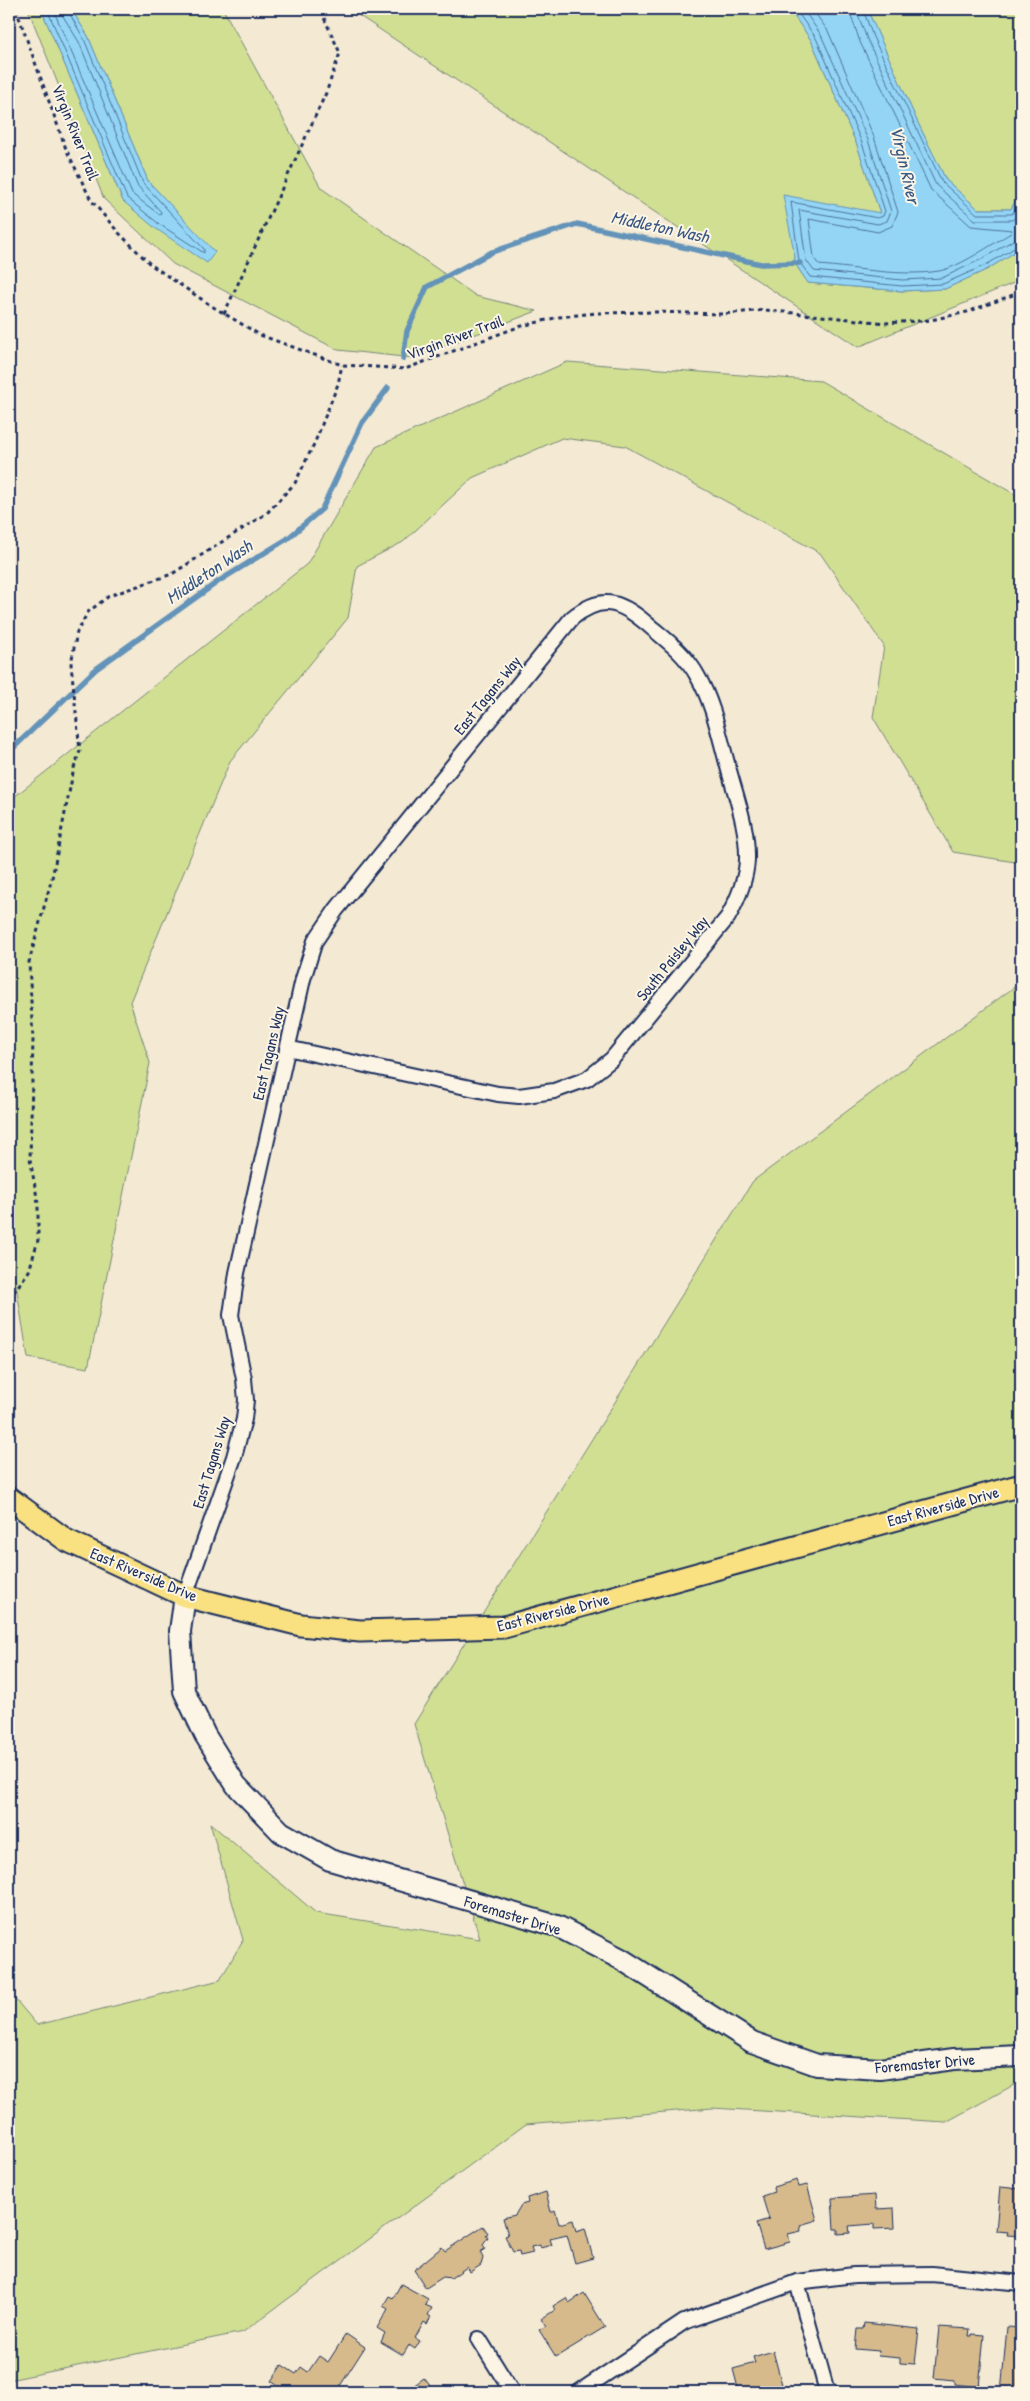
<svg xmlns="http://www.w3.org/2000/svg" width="1030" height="2401" font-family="'Patrick Hand',sans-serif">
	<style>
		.green { fill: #d1df93; stroke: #768778 }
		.water { fill: #94d5f5; stroke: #6493b9 }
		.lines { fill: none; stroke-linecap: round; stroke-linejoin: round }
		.shore { stroke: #4b719a; stroke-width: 1 }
		.stream { stroke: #6493b9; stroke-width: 5.5 }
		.building { fill: #d6ba8b; stroke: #1b2f5e }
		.minor-casing { stroke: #1b2f5e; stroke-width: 18 }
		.secondary-casing { stroke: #1b2f5e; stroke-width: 24 }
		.primary-casing { stroke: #1b2f5e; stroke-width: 25 }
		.path { stroke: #1b2f5e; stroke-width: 3; stroke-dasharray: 4 4; stroke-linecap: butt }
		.minor { stroke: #fcf5e5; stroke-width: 14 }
		.secondary { stroke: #fcf5e5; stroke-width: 20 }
		.primary { stroke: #f9e181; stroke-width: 21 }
		.labels { text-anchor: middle; stroke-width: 4; stroke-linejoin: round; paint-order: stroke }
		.street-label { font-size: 16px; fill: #1b2f5e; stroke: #fcf5e5 }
		.water-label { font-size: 18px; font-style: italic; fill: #395884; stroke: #fcf5e5 }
	</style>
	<rect width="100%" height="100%" fill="#f4e9d3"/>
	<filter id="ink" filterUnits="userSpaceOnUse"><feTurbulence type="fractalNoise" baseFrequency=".02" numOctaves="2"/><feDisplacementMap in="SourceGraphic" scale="10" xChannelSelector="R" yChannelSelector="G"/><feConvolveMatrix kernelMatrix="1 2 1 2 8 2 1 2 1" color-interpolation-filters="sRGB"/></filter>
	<g filter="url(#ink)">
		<g class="green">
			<path d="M 28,9 L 41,9 L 123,201 L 207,262 L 214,252 L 148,181 L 88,36 L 71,9 L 223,9 L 321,188 L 476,296 L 537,311 L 413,358 L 338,350 L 173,264 L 104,199 Z"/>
			<path d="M 349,9 L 789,9 L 811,40 L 857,145 L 880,213 L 795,257 L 794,262 L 808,283 L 902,291 L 945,289 L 988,269 L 1021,248 L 1021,280 L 858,347 Z"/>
			<path d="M 867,9 L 1021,9 L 1021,190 L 1011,209 L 978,209 L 946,180 L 917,121 Z"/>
			<path d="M 567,362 L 821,381 L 1021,498 L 1021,863 L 953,852 L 873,717 L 884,646 L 820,553 L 625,446 L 562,438 L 472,478 L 403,542 L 357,566 L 348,618 L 230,761 L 130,1002 L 150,1063 L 88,1368 L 28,1358 L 9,1242 L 9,801 L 307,564 L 376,447 Z"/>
			<path d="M 1021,982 L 1021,2081 L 946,2122 L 712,2108 L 526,2124 L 243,2332 L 9,2380 L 9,1992 L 37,2025 L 220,1980 L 243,1940 L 210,1823 L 316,1913 L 480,1939 L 414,1724 L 753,1181 Z"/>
		</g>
		<g class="water">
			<path d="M 41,9 L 71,9 L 88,36 L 148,181 L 215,252 L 207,263 L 155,228 L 123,201 Z"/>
			<path d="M 789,9 L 867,9 L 917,121 L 946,180 L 978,209 L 1011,209 L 1021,190 L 1021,248 L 988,269 L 945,289 L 902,291 L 808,283 L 794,262 L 795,257 L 783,195 L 880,213 L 857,145 L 811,40 Z"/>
		</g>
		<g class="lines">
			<g class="shore">
				<path d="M 47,9 L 127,198 L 159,224 L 204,253 L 204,249 L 143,183 L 84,39 L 67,9"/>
				<path d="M 53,9 L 132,194 L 160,215 L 161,212 L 137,185 L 79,42 L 63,16 L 61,9"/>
				<path d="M 795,9 L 816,38 L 862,143 L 885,211 L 883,216 L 878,218 L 791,202 L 799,261 L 810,277 L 902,286 L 943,284 L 986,265 L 1021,244"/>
				<path d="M 803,9 L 821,35 L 868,140 L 891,211 L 887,221 L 878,224 L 799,210 L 806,260 L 814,271 L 902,280 L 942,278 L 982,259 L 1015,239 L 1021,238"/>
				<path d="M 812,9 L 828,31 L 874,137 L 898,212 L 892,226 L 878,232 L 809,219 L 814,258 L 819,265 C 858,268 901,277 939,271 C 960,267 992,244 1011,233 L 1012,230 L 971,226 L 931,190 L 860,42 L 849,9"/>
				<path d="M 856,9 L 867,39 L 936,185 L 975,220 L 1012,220 L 1021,213"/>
				<path d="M 863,9 L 873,37 L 942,182 L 977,214 L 1012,214 L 1021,201"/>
			</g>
			<g class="stream">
				<path d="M 403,359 L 407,331 L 427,287 L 492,252 L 577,224 L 761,264 L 800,263"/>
				<path d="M 9,752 L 96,669 L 219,581 L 287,539 L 322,509 L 362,423 L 388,388"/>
			</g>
		</g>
		<g class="building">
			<path d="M 797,2180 L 799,2187 L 807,2185 L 817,2220 L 800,2225 L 801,2231 L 788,2234 L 790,2242 L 764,2249 L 756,2223 L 769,2219 L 762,2196 L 774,2192 L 773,2187 Z"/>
			<path d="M 1000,2187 L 1021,2189 L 1021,2236 L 1007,2235 L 1008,2232 L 996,2231 Z"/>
			<path d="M 546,2192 L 551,2212 L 555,2210 L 559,2224 L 573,2220 L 576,2231 L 585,2228 L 593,2258 L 575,2263 L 567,2235 L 550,2239 L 552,2245 L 540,2248 L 540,2245 L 531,2247 L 533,2253 L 520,2256 L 519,2251 L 513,2252 L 505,2236 L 508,2235 L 503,2218 L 515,2215 L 521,2205 L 528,2203 L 527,2198 Z"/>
			<path d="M 875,2195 L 876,2209 L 894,2208 L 895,2228 L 874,2229 L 874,2224 L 849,2226 L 850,2233 L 838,2234 L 838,2229 L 834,2229 L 832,2198 Z"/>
			<path d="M 483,2226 L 488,2233 L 486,2235 L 488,2238 L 483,2245 L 485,2249 L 480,2252 L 483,2258 L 481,2265 L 470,2272 L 467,2267 L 451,2278 L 443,2277 L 426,2288 L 414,2270 L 442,2247 L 445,2251 Z"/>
			<path d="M 401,2284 L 428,2299 L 425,2305 L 432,2308 L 428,2315 L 431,2317 L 427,2324 L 424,2322 L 415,2338 L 420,2341 L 415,2349 L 409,2345 L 403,2355 L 381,2342 L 385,2333 L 377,2328 L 388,2309 L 383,2306 L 389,2296 L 393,2298 Z"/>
			<path d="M 584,2293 L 605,2327 L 556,2357 L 539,2330 L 546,2326 L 541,2319 L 555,2310 L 553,2306 L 566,2298 L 569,2303 Z"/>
			<path d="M 864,2323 L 919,2329 L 915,2364 L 900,2363 L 900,2358 L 878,2356 L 879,2351 L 855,2349 L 857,2329 L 863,2329 Z"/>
			<path d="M 939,2327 L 970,2329 L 969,2336 L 972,2336 L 972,2334 L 984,2335 L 979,2387 L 954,2384 L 954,2380 L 934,2378 Z"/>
			<path d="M 1007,2327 L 1021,2328 L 1021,2392 L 1001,2392 Z"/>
			<path d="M 346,2334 L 365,2347 L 338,2389 L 340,2392 L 310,2392 L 308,2390 L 306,2392 L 287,2392 L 271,2381 L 282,2365 L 296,2374 L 301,2367 L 308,2372 L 319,2356 L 328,2362 Z"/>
			<path d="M 773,2351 L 784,2392 L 739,2392 L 733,2369 L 755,2363 L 753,2357 Z"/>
			<path d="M 424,2378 L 435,2392 L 405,2392 Z"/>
			<path d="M 256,2386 L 257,2392 L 215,2392 L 230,2389 L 230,2391 Z"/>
		</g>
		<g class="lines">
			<g class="minor-casing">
				<g id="minor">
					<path d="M 185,1596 L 234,1457 L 244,1419 L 246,1400 L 244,1379 L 231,1315 L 237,1273 L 303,979 L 315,941 L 336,910 L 572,618 C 601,595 619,600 646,623 C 665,639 686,654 698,677 C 713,703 719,734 727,763 C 735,794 748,827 747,860 C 746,880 738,899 728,917 L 612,1059 L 587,1079 L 554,1091 L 519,1096 L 498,1094 L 287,1048"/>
					<path d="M 797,2282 L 826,2388 L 831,2392"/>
					<path d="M 479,2339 L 512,2392"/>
					<path d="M 579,2392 L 684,2322 L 797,2282 L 854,2275 L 932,2274 L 1021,2283"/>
				</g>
			</g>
			<g class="secondary-casing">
				<path id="secondary" d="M 185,1596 L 180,1631 L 184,1691 L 205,1735 L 236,1785 L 281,1832 L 330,1860 L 557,1926 L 621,1959 L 752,2042 L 817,2065 L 880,2069 L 954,2059 L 1021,2056"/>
			</g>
			<g class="primary-casing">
				<path id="primary" d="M 9,1498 L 66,1540 L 185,1596 L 301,1625 L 360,1631 L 504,1627 L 1021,1485"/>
			</g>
			<g class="path">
				<path d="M 16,9 L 66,149 L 91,200 L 118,232 L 150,264 L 210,305 L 260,335 L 342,365 L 405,369 L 518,327 L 559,317 L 596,313 L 656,312 L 722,314 L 766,310 L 886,323 L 931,320 L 967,312 L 1021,292"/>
				<path d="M 224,314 L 326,93 L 340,53 L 320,9"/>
				<path d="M 9,1299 L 29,1271 L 38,1240 L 38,1203 L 30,1159 L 33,1040 L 29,962 L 52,878 L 74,768 L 80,751 L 71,664 L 77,632 L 88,612 L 109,596 L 172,574 L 267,513 L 295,483 L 315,442 L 338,384 L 342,365"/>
			</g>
			<use href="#minor" class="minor"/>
			<use href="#secondary" class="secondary"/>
			<use href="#primary" class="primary"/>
		</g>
	</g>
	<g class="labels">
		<g class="street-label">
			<text transform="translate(76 132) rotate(68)" y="6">Virgin River Trail</text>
			<text transform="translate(455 337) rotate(-20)" y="6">Virgin River Trail</text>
			<text transform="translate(487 695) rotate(-51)" y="6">East Tagans Way</text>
			<text transform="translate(672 958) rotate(-51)" y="6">South Paisley Way</text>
			<text transform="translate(268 1053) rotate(-77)" y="6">East Tagans Way</text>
			<text transform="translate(211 1462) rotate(-73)" y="6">East Tagans Way</text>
			<text transform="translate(943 1506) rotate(-15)" y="6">East Riverside Drive</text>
			<text transform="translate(144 1574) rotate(23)" y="6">East Riverside Drive</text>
			<text transform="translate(553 1612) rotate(-14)" y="6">East Riverside Drive</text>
			<text transform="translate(513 1915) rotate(17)" y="6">Foremaster Drive</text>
			<text transform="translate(925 2063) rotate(-5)" y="6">Foremaster Drive</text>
		</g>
		<g class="water-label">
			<text transform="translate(905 165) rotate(77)" y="6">Virgin River</text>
			<text transform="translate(660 227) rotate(12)" y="6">Middleton Wash</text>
			<text transform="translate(209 572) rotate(-34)" y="6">Middleton Wash</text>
		</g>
	</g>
	<rect width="1030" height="2401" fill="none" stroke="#fcf5e5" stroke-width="30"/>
	<rect x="15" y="15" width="1000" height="2371" fill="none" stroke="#1b2f5e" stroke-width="2" filter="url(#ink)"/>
</svg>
